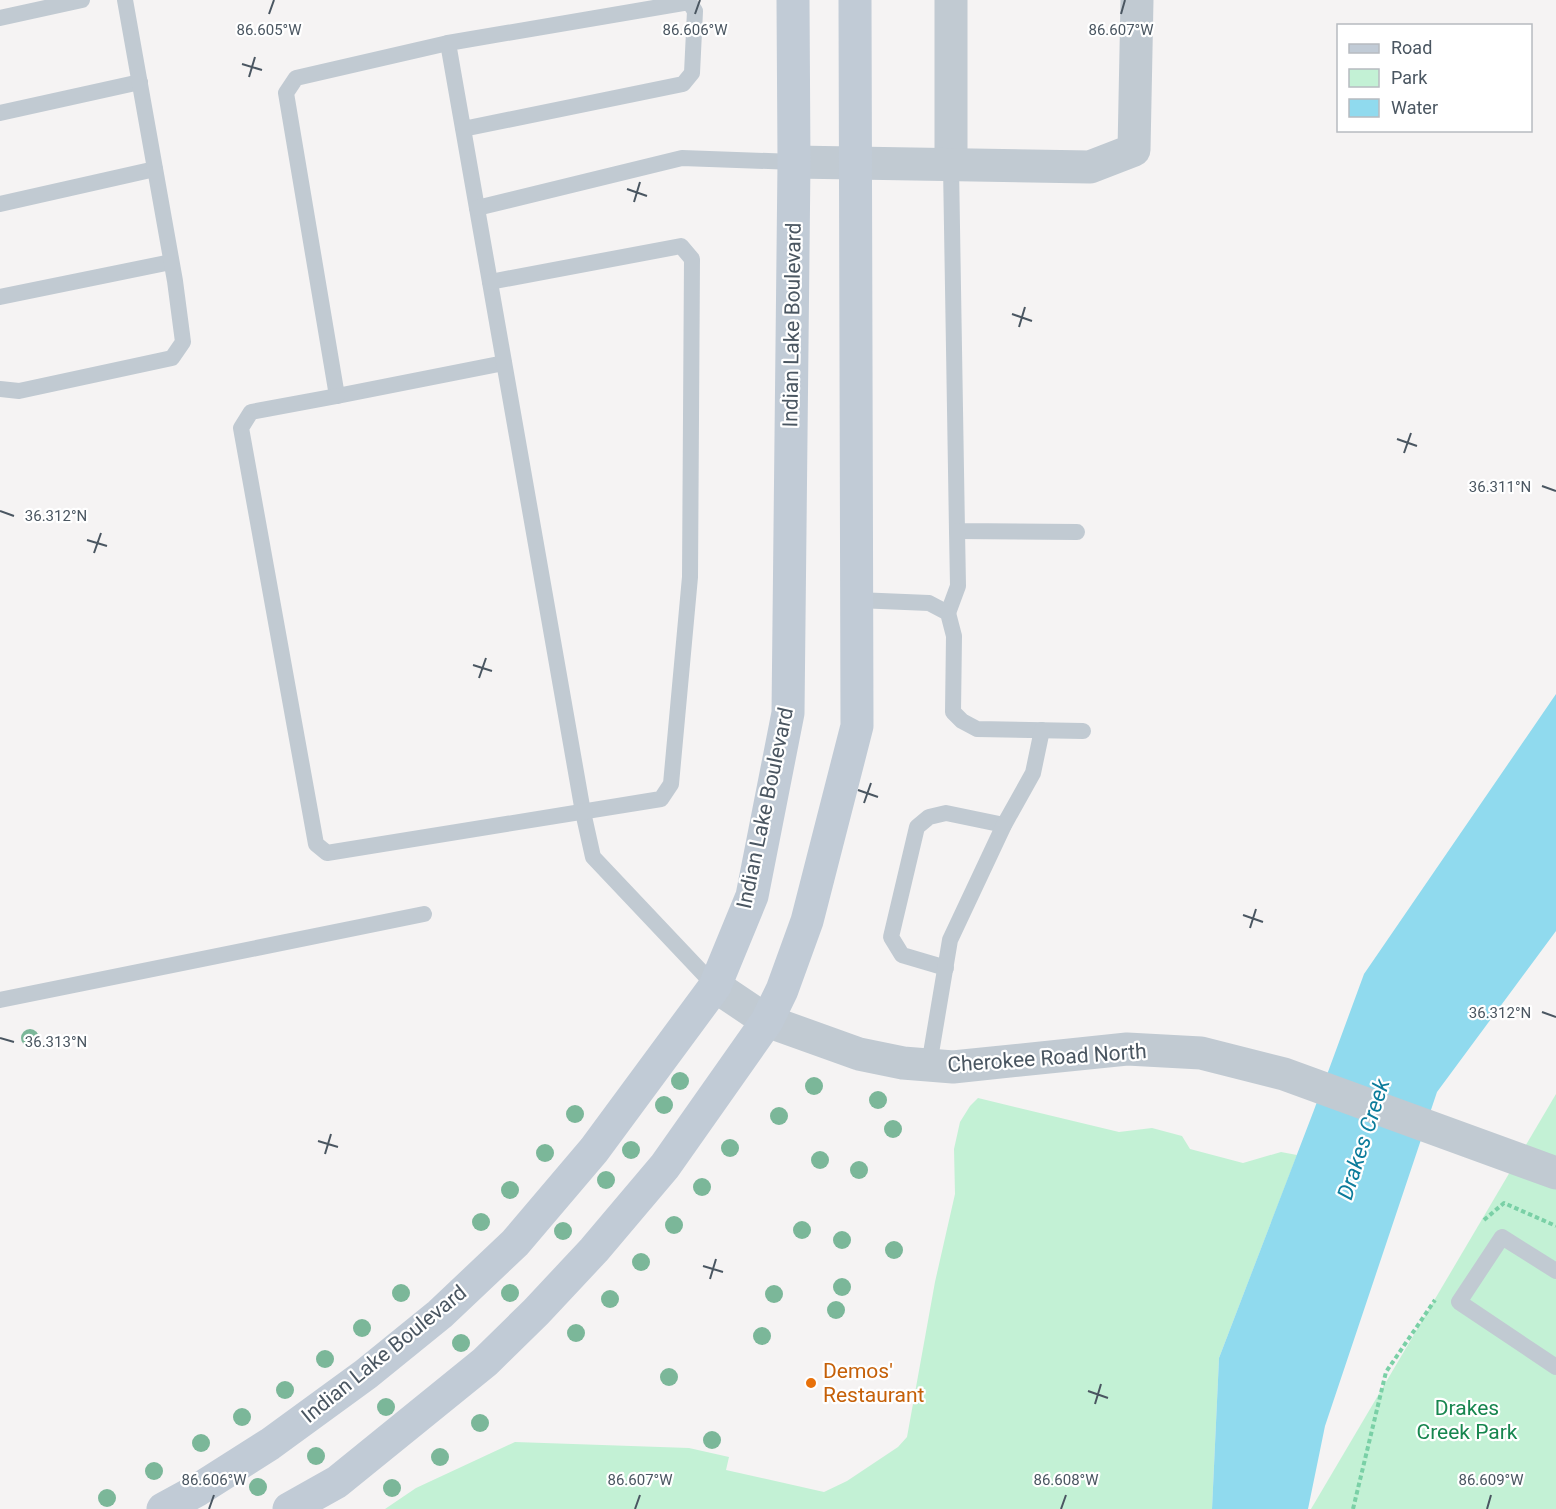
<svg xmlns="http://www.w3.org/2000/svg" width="1556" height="1509" font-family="Roboto,sans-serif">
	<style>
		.green { fill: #c3f1d5 }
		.water { fill: #90daee }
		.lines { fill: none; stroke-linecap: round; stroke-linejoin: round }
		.path { stroke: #7ad0a6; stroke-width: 4; stroke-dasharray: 4.5 3; stroke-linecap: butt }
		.service { stroke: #c1cad2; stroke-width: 16 }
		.minor { stroke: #c1cad2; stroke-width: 33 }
		.secondary { stroke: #c1cbd6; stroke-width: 33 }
		.tree { fill: #7bb799 }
		.ticks { fill: none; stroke: #4a5661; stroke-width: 2 }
		.food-dot { fill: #e8710a; stroke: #fff; stroke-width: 2 }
		.labels { text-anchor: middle; stroke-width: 4.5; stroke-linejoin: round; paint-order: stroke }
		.street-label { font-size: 21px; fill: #4a5661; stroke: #fff }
		.food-label { font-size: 21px; fill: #c56008; stroke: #fff; text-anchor: start }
		.park-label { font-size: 21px; fill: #17864f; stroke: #fff }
		.water-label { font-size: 22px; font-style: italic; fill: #0c7c9b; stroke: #fff }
		.ticks-label { font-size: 15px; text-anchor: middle; fill: #4a5661; stroke: #fff; stroke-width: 4.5; stroke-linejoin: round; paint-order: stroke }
	</style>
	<rect width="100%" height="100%" fill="#f5f3f3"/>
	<g class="green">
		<path d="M 1556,1094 L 1556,1509 L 1311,1509 Z"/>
		<path d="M 978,1098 L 1119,1132 L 1152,1128 L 1182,1136 L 1190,1149 L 1243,1163 L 1281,1152 L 1297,1155 L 1219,1358 L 1212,1509 L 385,1509 L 416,1488 L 515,1442 L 689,1448 L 729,1457 L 726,1470 L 824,1492 L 847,1481 L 898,1447 L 907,1437 L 935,1282 L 955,1194 L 954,1149 L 960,1122 L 970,1106 Z"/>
	</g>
	<path class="water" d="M 1556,694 L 1556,931 L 1437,1092 L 1325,1426 L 1308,1509 L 1212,1509 L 1219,1358 L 1314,1110 L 1364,974 Z"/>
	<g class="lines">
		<g class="path">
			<path d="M 1484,1220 L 1504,1203 L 1556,1226"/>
			<path d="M 1353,1509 L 1386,1372 L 1435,1300"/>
		</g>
		<g class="service">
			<path d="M 0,18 L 82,0"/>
			<path d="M 448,43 L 296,78 L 286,93 L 337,396 L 504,363"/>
			<path d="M 0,113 L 140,82"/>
			<path d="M 463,129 L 683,84 L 692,73 L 695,11 L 689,2 L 448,43 C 492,300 538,556 583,812 L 593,857 L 715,986"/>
			<path d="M 951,166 L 957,531 L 1077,532"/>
			<path d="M 0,204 L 155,169"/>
			<path d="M 477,208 L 682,158 L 794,162"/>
			<path d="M 0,297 L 171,262"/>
			<path d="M 0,389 L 19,391 L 172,358 L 183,342 L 175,281 L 125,0"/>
			<path d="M 337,396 L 251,412 L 241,428 L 316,844 L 327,853 L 661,799 L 671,784 L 690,577 L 692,259 L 681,246 L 490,282"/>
			<path d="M 857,600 L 929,603 L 948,613 L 954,636 L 953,712 L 962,721 L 977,729 L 1083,731"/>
			<path d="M 948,613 L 958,586 L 957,531"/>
			<path d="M 946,968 L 902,955 L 891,937 L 917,827 L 929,817 L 946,813 L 1004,825"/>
			<path d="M 0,1000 L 424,914"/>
			<path d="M 929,1065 L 950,940 L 1004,825 L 1033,773 L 1042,730"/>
			<path d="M 1556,1271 L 1502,1237 L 1459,1302 L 1556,1367"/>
		</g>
		<g class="minor">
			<path d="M 951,0 L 951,166"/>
			<path d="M 794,162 L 1090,167 L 1134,150 L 1137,0"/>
			<path d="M 715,986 L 767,1021 L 859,1054 L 903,1063 L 953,1067 L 1127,1049 L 1201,1053 L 1284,1074 L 1556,1173"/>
		</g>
		<g class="secondary">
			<path d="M 163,1509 L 196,1491 L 270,1444 L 366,1374 L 440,1314 L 515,1243 L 594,1150 L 715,986 L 752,896 L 788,713 L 794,162 L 793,0"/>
			<path d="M 289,1509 L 337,1482 L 485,1362 L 536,1312 L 594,1250 L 665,1166 L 767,1021 L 782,990 L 807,921 L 857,726 L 855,0"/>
		</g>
	</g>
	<g class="tree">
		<circle cx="30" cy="1038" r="9"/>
		<circle cx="680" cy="1081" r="9"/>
		<circle cx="814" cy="1086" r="9"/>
		<circle cx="878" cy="1100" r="9"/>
		<circle cx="664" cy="1105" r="9"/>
		<circle cx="575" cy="1114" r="9"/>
		<circle cx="779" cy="1116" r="9"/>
		<circle cx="893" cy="1129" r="9"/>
		<circle cx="730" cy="1148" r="9"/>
		<circle cx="631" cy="1150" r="9"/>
		<circle cx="545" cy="1153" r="9"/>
		<circle cx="820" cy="1160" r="9"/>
		<circle cx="859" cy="1170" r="9"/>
		<circle cx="606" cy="1180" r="9"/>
		<circle cx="702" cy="1187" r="9"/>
		<circle cx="510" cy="1190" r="9"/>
		<circle cx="481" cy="1222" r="9"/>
		<circle cx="674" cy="1225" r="9"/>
		<circle cx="802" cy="1230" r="9"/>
		<circle cx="563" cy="1231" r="9"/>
		<circle cx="842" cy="1240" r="9"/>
		<circle cx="894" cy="1250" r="9"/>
		<circle cx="641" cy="1262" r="9"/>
		<circle cx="842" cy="1287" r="9"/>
		<circle cx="401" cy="1293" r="9"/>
		<circle cx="510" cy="1293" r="9"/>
		<circle cx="774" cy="1294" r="9"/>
		<circle cx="610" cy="1299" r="9"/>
		<circle cx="836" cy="1310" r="9"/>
		<circle cx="362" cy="1328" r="9"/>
		<circle cx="576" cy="1333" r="9"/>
		<circle cx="762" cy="1336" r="9"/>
		<circle cx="461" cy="1343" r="9"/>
		<circle cx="325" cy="1359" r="9"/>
		<circle cx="669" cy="1377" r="9"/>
		<circle cx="285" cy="1390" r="9"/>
		<circle cx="386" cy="1407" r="9"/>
		<circle cx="242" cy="1417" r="9"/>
		<circle cx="480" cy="1423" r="9"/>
		<circle cx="712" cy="1440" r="9"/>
		<circle cx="201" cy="1443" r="9"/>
		<circle cx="316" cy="1456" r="9"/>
		<circle cx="440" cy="1457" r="9"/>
		<circle cx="154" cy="1471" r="9"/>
		<circle cx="258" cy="1487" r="9"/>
		<circle cx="392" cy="1488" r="9"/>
		<circle cx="107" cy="1498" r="9"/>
	</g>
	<path class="ticks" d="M 269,14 L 274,0M 695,14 L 700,0M 1121,14 L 1125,0M 242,64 L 262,70M 249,77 L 255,57M 627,189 L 647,196M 634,202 L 640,182M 1012,314 L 1032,321M 1019,327 L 1025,307M 1397,439 L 1417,446M 1404,453 L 1411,433M 1542,486 L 1556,491M 0,511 L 14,516M 87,540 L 107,546M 94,553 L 101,533M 473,665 L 492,671M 479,678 L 486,658M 858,790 L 878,797M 864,803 L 871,783M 1243,915 L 1263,922M 1250,928 L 1256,909M 1542,1012 L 1556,1017M 0,1038 L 14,1042M 318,1141 L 338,1147M 325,1154 L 331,1134M 703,1266 L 723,1272M 710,1279 L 716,1259M 1088,1391 L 1108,1398M 1095,1404 L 1101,1384M 209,1509 L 214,1495M 635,1509 L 640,1495M 1061,1509 L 1066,1495M 1487,1509 L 1491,1495"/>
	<circle class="food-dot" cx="811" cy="1383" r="6"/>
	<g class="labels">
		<g class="street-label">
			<text transform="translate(792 325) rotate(-89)" y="7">Indian Lake Boulevard</text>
			<text transform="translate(765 808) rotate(-78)" y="7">Indian Lake Boulevard</text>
			<text transform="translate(1047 1058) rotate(-4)" y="7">Cherokee Road North</text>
			<text transform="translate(384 1354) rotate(-39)" y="7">Indian Lake Boulevard</text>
		</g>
		<g class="food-label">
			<text x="823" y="1378">Demos'<tspan x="823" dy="24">Restaurant</tspan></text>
		</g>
		<g class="park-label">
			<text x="1467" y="1415">Drakes<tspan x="1467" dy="24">Creek Park</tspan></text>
		</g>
		<g class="water-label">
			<text transform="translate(1363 1139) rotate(-72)" y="8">Drakes Creek</text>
		</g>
	</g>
	<g class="ticks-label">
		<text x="269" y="35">86.605°W</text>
		<text x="695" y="35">86.606°W</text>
		<text x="1121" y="35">86.607°W</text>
		<text x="1500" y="492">36.311°N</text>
		<text x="56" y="521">36.312°N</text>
		<text x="1500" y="1018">36.312°N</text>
		<text x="56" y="1047">36.313°N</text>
		<text x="1491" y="1485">86.609°W</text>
		<text x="214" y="1485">86.606°W</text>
		<text x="640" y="1485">86.607°W</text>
		<text x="1066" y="1485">86.608°W</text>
	</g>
	<rect x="1337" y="24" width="195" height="108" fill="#ffffff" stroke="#b7bbc0" stroke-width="1.5"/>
	<rect x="1349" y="44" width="30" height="9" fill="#c1cbd6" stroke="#b7bbc0" stroke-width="1.5"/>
	<text x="1391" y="54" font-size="18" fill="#4a5661">Road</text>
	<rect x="1349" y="69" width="30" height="18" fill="#c3f1d5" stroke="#b7bbc0" stroke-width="1.5"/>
	<text x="1391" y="84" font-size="18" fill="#4a5661">Park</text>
	<rect x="1349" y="99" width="30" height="18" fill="#90daee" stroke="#b7bbc0" stroke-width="1.5"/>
	<text x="1391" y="114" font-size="18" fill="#4a5661">Water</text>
</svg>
